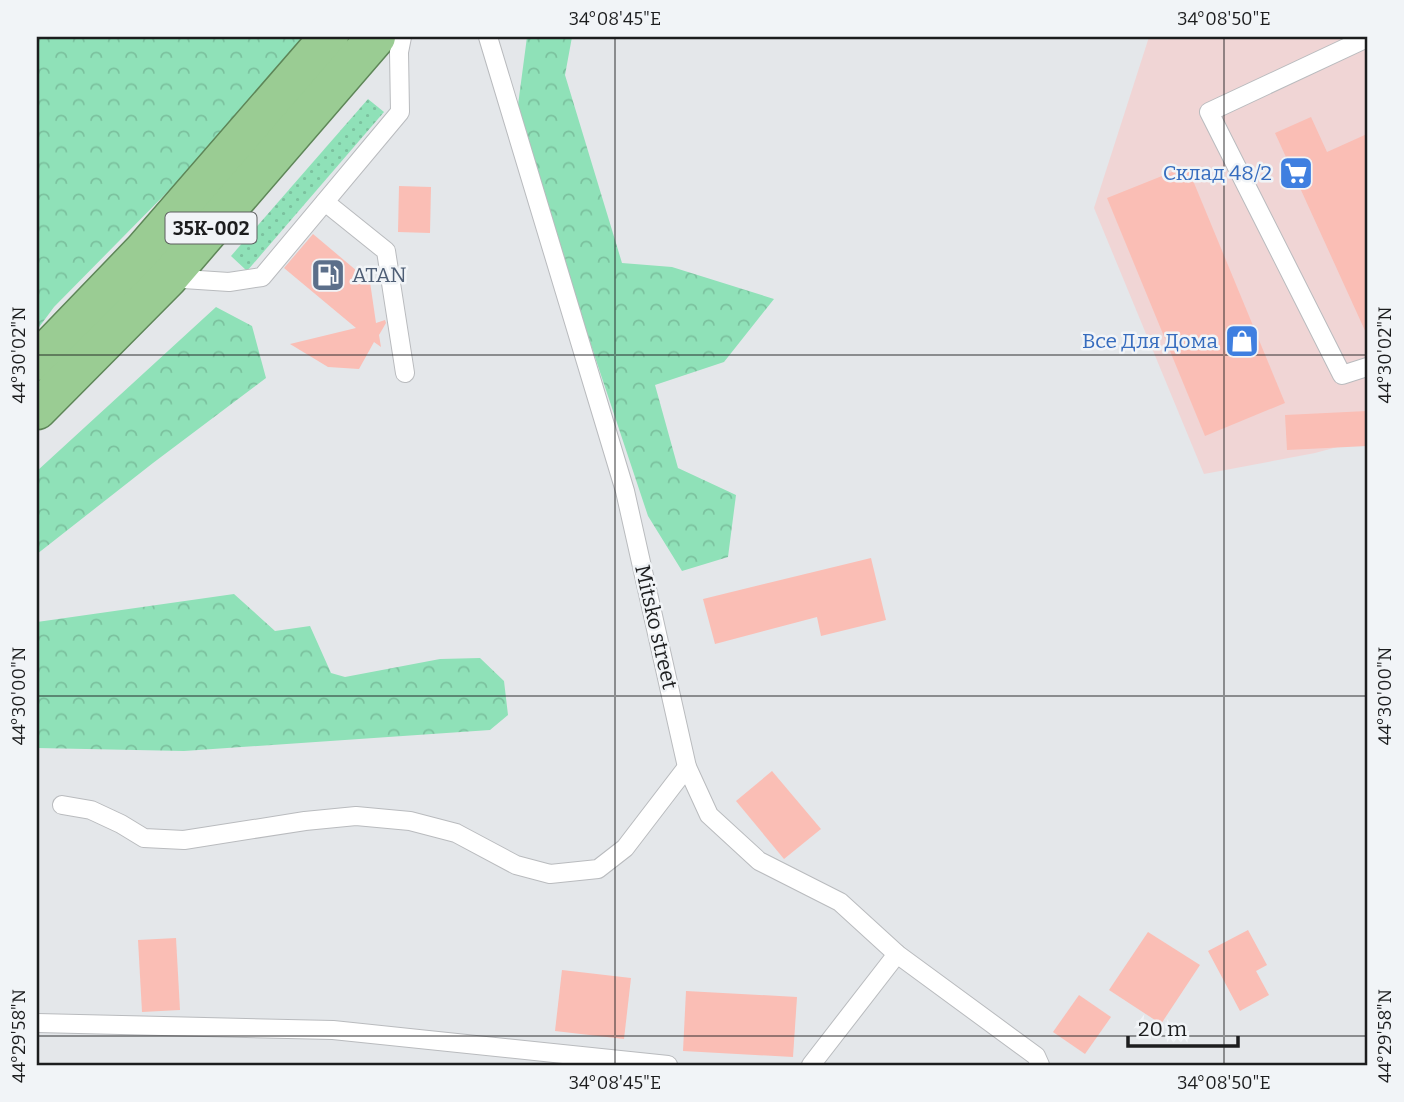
<svg xmlns="http://www.w3.org/2000/svg" width="1404" height="1102" font-family="Bitter,serif">
	<style>
		.commercial { fill: #f0d5d5 }
		.grass { fill: url(#grass-dots) }
		.forest { fill: url(#forest-crowns) }
		.building { fill: #fabeb5 }
		.lines { fill: none; stroke-linecap: round; stroke-linejoin: round }
		.service-casing { stroke: #b9bbbe; stroke-width: 20 }
		.trunk-casing { stroke: #5e8658; stroke-width: 41 }
		.service { stroke: #fff; stroke-width: 18 }
		.trunk { stroke: #9acc93; stroke-width: 38 }
		.ticks { fill: none; stroke: #1c1d1e; stroke-width: 2; stroke-opacity: 0.45 }
		.labels { text-anchor: middle; stroke-width: 5; stroke-linejoin: round; paint-order: stroke }
		.shield { fill: #f1f4f7; stroke: #5c5e5f; stroke-width: 2 }
		.shield-label { font-size: 19px; font-weight: bold; fill: #1c1d1e }
		.shop-label { font-size: 21px; fill: #366cbe; stroke: #f1f4f7; text-anchor: end }
		.service-label { font-size: 21px; fill: #4e5e75; stroke: #f1f4f7; text-anchor: start }
		.street-label { font-size: 21px; fill: #1c1d1e; stroke: #f1f4f7 }
		.neatline { fill: none; stroke: #1c1d1e; stroke-width: 2.5 }
		.ticks-label { font-size: 18px; text-anchor: middle; fill: #1c1d1e }
	</style>
	<defs>
		<pattern id="grass-dots" width="8" height="8" patternUnits="userSpaceOnUse" patternTransform="scale(1.75)"><rect width="8" height="8" fill="#8fe1b8"/><path d="M2 2h.1M6 6h.1" fill="none" stroke="#7bc19e" stroke-width="1.8" stroke-linecap="round"/></pattern>
		<pattern id="forest-crowns" width="20" height="18" patternUnits="userSpaceOnUse" patternTransform="scale(1.75)"><rect width="20" height="18" fill="#8fe1b8"/><path d="M2 6a3 3 0 1 1 6 0M12 15a3 3 0 1 1 6 0" fill="none" stroke="#7bc19e"/></pattern>
	</defs>
	<rect width="100%" height="100%" fill="#e4e7ea"/>
	<path class="commercial" d="M 1149,37 L 1367,37 L 1367,439 L 1315,453 L 1204,474 L 1094,208 Z"/>
	<path class="grass" d="M 368,99 L 384,112 L 247,271 L 231,256 Z"/>
	<g class="forest">
		<path d="M 37,37 L 320,37 L 54,307 L 37,330 Z"/>
		<path d="M 527,37 L 572,37 L 565,75 L 622,263 L 672,267 L 774,299 L 724,362 L 655,385 L 678,468 L 736,495 L 728,557 L 682,571 L 648,516 L 516,120 Z"/>
		<path d="M 216,307 L 252,326 L 266,378 L 153,463 L 37,554 L 37,471 Z"/>
		<path d="M 234,594 L 275,631 L 310,626 L 331,673 L 345,677 L 440,659 L 480,658 L 504,681 L 508,715 L 490,730 L 184,751 L 37,748 L 37,622 Z"/>
	</g>
	<g class="building">
		<path d="M 1311,117 L 1327,152 L 1367,134 L 1367,335 L 1275,133 Z"/>
		<path d="M 1187,166 L 1285,403 L 1205,436 L 1107,198 Z"/>
		<path d="M 399,186 L 431,187 L 430,233 L 398,232 Z"/>
		<path d="M 313,234 L 370,282 L 376,323 L 385,320 L 386,323 L 379,335 L 381,347 L 374,342 L 359,369 L 328,367 L 290,344 L 356,328 L 284,268 Z"/>
		<path d="M 1367,411 L 1367,446 L 1287,450 L 1285,415 Z"/>
		<path d="M 871,558 L 886,620 L 821,636 L 817,617 L 715,644 L 703,599 Z"/>
		<path d="M 772,771 L 821,829 L 784,859 L 736,801 Z"/>
		<path d="M 1248,930 L 1267,965 L 1256,971 L 1269,995 L 1240,1011 L 1208,951 Z"/>
		<path d="M 1148,932 L 1200,965 L 1161,1024 L 1109,990 Z"/>
		<path d="M 176,938 L 180,1010 L 142,1012 L 138,940 Z"/>
		<path d="M 562,970 L 631,978 L 624,1039 L 555,1031 Z"/>
		<path d="M 686,991 L 797,997 L 793,1057 L 683,1051 Z"/>
		<path d="M 1079,995 L 1111,1017 L 1085,1054 L 1053,1032 Z"/>
	</g>
	<g class="lines">
		<g class="service-casing">
			<g id="service">
				<path d="M 488,37 L 625,491 L 687,767 L 709,815 L 759,861 L 840,902 L 897,954 L 1036,1056 L 1040,1065"/>
				<path d="M 1367,38 L 1209,112 L 1342,375 L 1367,367"/>
				<path d="M 325,202 L 386,251 L 405,373"/>
				<path d="M 168,278 L 229,282 L 262,277 L 400,112 L 399,52 L 402,37"/>
				<path d="M 62,805 L 91,810 L 121,824 L 144,838 L 184,840 L 305,821 L 356,816 L 410,821 L 456,833 L 516,865 L 550,874 L 598,869 L 625,848 L 687,767"/>
				<path d="M 37,1023 L 333,1030 L 668,1065"/>
				<path d="M 811,1065 L 897,954"/>
			</g>
		</g>
		<g class="trunk-casing">
			<g id="trunk">
				<path d="M 37,361 L 144,250 L 329,37"/>
				<path d="M 37,410 L 168,278 L 376,37"/>
			</g>
		</g>
		<use href="#service" class="service"/>
		<use href="#trunk" class="trunk"/>
	</g>
	<path class="ticks" d="M 615,37 L 615,1065M 1224,37 L 1224,1065M 37,355 L 1367,355M 37,696 L 1367,696M 37,1036 L 1367,1036"/>
	<defs>
		<g id="supermarket-square" transform="scale(1.75)"><rect x="-9" y="-9" width="18" height="18" rx="4" fill="#3f7fe0" stroke="#f1f4f7"/><path d="M-6-5.5h2.5l.6 2H6L4.5 2H-2.5L-4.4-4H-6ZM-1.5 3.2a1.3 1.3 0 1 0 .1 0ZM3 3.2a1.3 1.3 0 1 0 .1 0Z" fill="#fff"/></g>
		<g id="fuel-square" transform="scale(1.75)"><rect x="-9" y="-9" width="18" height="18" rx="4" fill="#5c6f8a" stroke="#f1f4f7"/><path d="M-5.5-6h7V0h2V4h1.3V-2.5L3-4.5l.8-.8L6-3V5H2.5V1h-1V6h-7ZM-4.2-4.7v3.2H.2V-4.7Z" fill="#fff"/></g>
		<g id="shop-square" transform="scale(1.75)"><rect x="-9" y="-9" width="18" height="18" rx="4" fill="#3f7fe0" stroke="#f1f4f7"/><path d="M-5-2.5h2.3a2.7 3.5 0 0 1 5.4 0H5L5.5 6h-11ZM-1.5-2.5h3a1.5 2.3 0 0 0-3 0Z" fill="#fff"/></g>
	</defs>
	<g fill-rule="evenodd">
		<use href="#supermarket-square" x="1296" y="173"/>
		<use href="#fuel-square" x="328" y="275"/>
		<use href="#shop-square" x="1242" y="341"/>
	</g>
	<g class="labels">
		<rect class="shield" x="165.5" y="212.5" width="91" height="31" rx="5"/>
		<g class="shield-label">
			<text x="211" y="235">35К-002</text>
		</g>
		<g class="shop-label">
			<text x="1272" y="180">Склад 48/2</text>
			<text x="1218" y="348">Все Для Дома</text>
		</g>
		<g class="service-label">
			<text x="352" y="282">ATAN</text>
		</g>
		<g class="street-label">
			<text transform="translate(656 627) rotate(77)" y="7">Mitsko street</text>
		</g>
	</g>
	<rect width="1404" height="1102" fill="none" stroke="#f1f4f7" stroke-width="77"/>
	<path d="M1128 1036v10h110v-10" fill="none" stroke="#1c1d1e" stroke-width="3.5"/>
	<text x="1138" y="1036" font-size="21" fill="#1c1d1e" stroke="#f1f4f7" stroke-width="5" paint-order="stroke">20 m</text>
	<rect x="38" y="38" width="1328" height="1026" class="neatline"/>
	<g class="ticks-label">
		<text x="615" y="25">34°08'45"E</text>
		<text x="1224" y="25">34°08'50"E</text>
		<text transform="translate(19 355) rotate(-90)" y="6">44°30'02"N</text>
		<text transform="translate(1385 355) rotate(-90)" y="6">44°30'02"N</text>
		<text transform="translate(19 696) rotate(-90)" y="6">44°30'00"N</text>
		<text transform="translate(1385 696) rotate(-90)" y="6">44°30'00"N</text>
		<text transform="translate(19 1036) rotate(-90)" y="6">44°29'58"N</text>
		<text transform="translate(1385 1036) rotate(-90)" y="6">44°29'58"N</text>
		<text x="615" y="1089">34°08'45"E</text>
		<text x="1224" y="1089">34°08'50"E</text>
	</g>
</svg>
